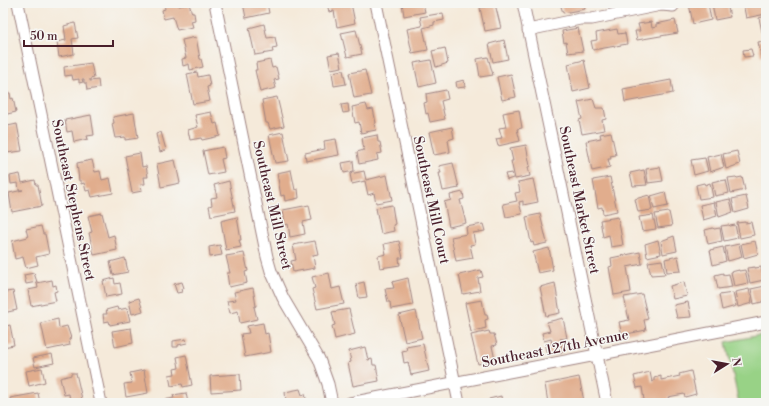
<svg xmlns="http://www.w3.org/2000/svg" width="769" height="406" font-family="'Libre Bodoni',serif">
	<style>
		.green { fill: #98d286; stroke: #717858 }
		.building { fill: #e1ad8d }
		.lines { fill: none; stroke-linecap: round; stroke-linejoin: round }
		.minor-casing { stroke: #a08482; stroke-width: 13 }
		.minor { stroke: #fff; stroke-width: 11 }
		.labels { text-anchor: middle; stroke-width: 3; stroke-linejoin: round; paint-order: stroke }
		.street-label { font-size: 14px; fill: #4a1f2b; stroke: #f6f6f2 }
	</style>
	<rect width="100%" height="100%" fill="#f6f6f2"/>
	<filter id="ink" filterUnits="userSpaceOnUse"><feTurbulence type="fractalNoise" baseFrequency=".025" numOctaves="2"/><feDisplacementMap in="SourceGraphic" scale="8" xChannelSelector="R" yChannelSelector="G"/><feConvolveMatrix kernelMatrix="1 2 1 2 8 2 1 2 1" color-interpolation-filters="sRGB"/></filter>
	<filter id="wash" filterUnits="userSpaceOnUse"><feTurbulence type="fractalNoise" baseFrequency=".012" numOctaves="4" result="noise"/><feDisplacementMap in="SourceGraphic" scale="16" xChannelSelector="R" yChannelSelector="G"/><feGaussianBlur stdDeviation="0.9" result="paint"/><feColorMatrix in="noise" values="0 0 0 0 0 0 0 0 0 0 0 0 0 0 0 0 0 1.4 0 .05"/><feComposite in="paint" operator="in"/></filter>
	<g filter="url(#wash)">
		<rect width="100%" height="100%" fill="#f5eada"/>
		<path class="green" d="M 760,335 L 766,361 L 766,403 L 739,403 L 726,342 Z"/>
		<g id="blocks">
			<g class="building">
				<path d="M 164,3 L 178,3 L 179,6 L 189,4 L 192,13 L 194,13 L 195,20 L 191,21 L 193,27 L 177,30 L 173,17 L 164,19 L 162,10 L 165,9 Z"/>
				<path d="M 243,3 L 267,3 L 269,13 L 246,18 Z"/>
				<path d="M 327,3 L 339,3 L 339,5 L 351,3 L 355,23 L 337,27 L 334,11 L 329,12 Z"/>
				<path d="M 402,3 L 423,3 L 425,12 L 404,16 Z"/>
				<path d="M 560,3 L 592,3 L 592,4 L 584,5 L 585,9 L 563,13 Z"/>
				<path d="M 708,3 L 711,20 L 693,24 L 689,4 Z"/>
				<path d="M 712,3 L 727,3 L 730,17 L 715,20 Z"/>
				<path d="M 743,3 L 766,3 L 766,14 L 746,18 Z"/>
				<path d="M 495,4 L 501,28 L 485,31 L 480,8 Z"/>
				<path d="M 443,13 L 444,20 L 434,22 L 434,25 L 423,28 L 428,50 L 412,53 L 407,29 L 422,26 L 420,17 Z"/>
				<path d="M 766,16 L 766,55 L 761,56 L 758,42 L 764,41 L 759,18 Z"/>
				<path d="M 675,20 L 678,33 L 637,40 L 635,31 L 640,31 L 638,24 L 651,22 L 652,28 L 656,27 L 656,24 Z"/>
				<path d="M 75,23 L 78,38 L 72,39 L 74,54 L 59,57 L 57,42 L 66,40 L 64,26 Z"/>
				<path d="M 264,24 L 267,38 L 275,37 L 277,47 L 272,48 L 273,52 L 255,55 L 249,28 Z"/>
				<path d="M 578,28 L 583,51 L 568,53 L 566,42 L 564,43 L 562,31 Z"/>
				<path d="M 617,29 L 618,34 L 625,33 L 627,44 L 593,50 L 591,41 L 597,40 L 596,33 Z"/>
				<path d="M 356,30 L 362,54 L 347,57 L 341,33 Z"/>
				<path d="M 196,37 L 200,59 L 201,59 L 203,67 L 190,70 L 189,64 L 183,66 L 182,59 L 186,58 L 182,40 Z"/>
				<path d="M 504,40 L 508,59 L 493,62 L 489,44 Z"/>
				<path d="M 445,48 L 448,63 L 436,67 L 432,51 Z"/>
				<path d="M 751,49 L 753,56 L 744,57 L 743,50 Z"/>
				<path d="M 339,53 L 342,67 L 331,69 L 328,55 Z"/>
				<path d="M 488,57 L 493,75 L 480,77 L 477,59 Z"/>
				<path d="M 270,60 L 272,68 L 276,67 L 279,79 L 274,80 L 276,88 L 260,92 L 255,70 L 257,70 L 256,63 Z"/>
				<path d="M 431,60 L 436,83 L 419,87 L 414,63 Z"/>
				<path d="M 584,60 L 590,88 L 573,92 L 568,64 Z"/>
				<path d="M 91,63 L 94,78 L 90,79 L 90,81 L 98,80 L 99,88 L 87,90 L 86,83 L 84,83 L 84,79 L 82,79 L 83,82 L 79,83 L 79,79 L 73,80 L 72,75 L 65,76 L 64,67 Z"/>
				<path d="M 343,70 L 346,84 L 334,86 L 332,72 Z"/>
				<path d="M 365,70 L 371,95 L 354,98 L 349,73 Z"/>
				<path d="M 197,72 L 198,77 L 208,75 L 210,86 L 207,87 L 210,101 L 193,104 L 187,74 Z"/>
				<path d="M 511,74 L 516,97 L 502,100 L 497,77 Z"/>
				<path d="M 464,80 L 465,87 L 457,88 L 456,82 Z"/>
				<path d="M 671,80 L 673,93 L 625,102 L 623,89 Z"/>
				<path d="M 446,90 L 448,99 L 441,101 L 445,119 L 430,122 L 428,113 L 426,114 L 424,103 L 427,102 L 426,94 Z"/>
				<path d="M 10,93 L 11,99 L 13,98 L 16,112 L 3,115 L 3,94 Z"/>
				<path d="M 277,97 L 284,126 L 270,129 L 268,123 L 266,123 L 262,100 Z"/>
				<path d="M 593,99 L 596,108 L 604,108 L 606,119 L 602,120 L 604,130 L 582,134 L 579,120 L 582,119 L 578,102 Z"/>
				<path d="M 348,104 L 349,112 L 343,113 L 341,105 Z"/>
				<path d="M 366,104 L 368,110 L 373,109 L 376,123 L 374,124 L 376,130 L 361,133 L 359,122 L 355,123 L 352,107 Z"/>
				<path d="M 519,110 L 522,128 L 517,129 L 520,141 L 498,146 L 496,139 L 502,138 L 499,128 L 506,127 L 503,113 Z"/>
				<path d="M 211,112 L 214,124 L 217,123 L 220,136 L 202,140 L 201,138 L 190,140 L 188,130 L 198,127 L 195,115 Z"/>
				<path d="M 134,113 L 138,138 L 125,140 L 125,137 L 115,138 L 112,124 L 114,123 L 113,117 Z"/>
				<path d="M 91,115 L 94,135 L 87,136 L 88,139 L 74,142 L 72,131 L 67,132 L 65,120 Z"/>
				<path d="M 17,124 L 22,151 L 6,153 L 4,142 L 3,142 L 3,127 Z"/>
				<path d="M 452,127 L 454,138 L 448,140 L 450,152 L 434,155 L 429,132 Z"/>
				<path d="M 161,132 L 166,150 L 160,152 L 156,134 Z"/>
				<path d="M 283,132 L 289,161 L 275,163 L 269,135 Z"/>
				<path d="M 611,132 L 616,155 L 610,156 L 611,159 L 608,159 L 610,167 L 592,171 L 586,141 L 601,138 L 600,134 Z"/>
				<path d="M 377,135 L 378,142 L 380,142 L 382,153 L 377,154 L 378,160 L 359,164 L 357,152 L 364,150 L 362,138 Z"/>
				<path d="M 336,139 L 339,155 L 306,161 L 305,153 L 325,149 L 324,141 Z"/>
				<path d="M 526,145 L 530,166 L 528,167 L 530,176 L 515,179 L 511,161 L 513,161 L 510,148 Z"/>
				<path d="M 223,147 L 225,158 L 221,159 L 224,172 L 208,175 L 203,151 Z"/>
				<path d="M 737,151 L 740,164 L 726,169 L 723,154 Z"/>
				<path d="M 140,153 L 142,167 L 146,166 L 148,177 L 144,177 L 145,184 L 141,184 L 142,191 L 132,193 L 125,156 Z"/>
				<path d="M 721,154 L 724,167 L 710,172 L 707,157 Z"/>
				<path d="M 705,158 L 708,171 L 694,175 L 691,160 Z"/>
				<path d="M 92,160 L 95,172 L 100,171 L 102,180 L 110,178 L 113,193 L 92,197 L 90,190 L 86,191 L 84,183 L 81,184 L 81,181 L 79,181 L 77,163 Z"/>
				<path d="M 175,160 L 180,183 L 161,187 L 157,164 Z"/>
				<path d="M 353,161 L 354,171 L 344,173 L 342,163 Z"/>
				<path d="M 453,163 L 459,188 L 443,191 L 439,173 L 441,173 L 439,166 Z"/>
				<path d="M 660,167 L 663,181 L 648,183 L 646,169 Z"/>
				<path d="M 291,170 L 295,190 L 298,189 L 299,198 L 285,201 L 284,195 L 281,196 L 277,173 Z"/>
				<path d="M 644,170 L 647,185 L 633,186 L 630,173 Z"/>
				<path d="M 364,171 L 366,180 L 387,175 L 392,200 L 376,203 L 374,193 L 368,195 L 365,181 L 352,184 L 350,174 Z"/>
				<path d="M 512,173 L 513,178 L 507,180 L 505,174 Z"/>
				<path d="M 20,174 L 22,183 L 35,180 L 36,185 L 38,185 L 42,206 L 12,212 L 9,193 L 23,190 L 19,190 L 18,183 L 11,184 L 10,176 Z"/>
				<path d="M 610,177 L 617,211 L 603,214 L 602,207 L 598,208 L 593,180 Z"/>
				<path d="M 736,177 L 737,178 L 742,177 L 745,190 L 731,193 L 728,178 Z"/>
				<path d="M 533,179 L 538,202 L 523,205 L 523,201 L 519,202 L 522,214 L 506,217 L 503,204 L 517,201 L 515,193 L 520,192 L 518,182 Z"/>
				<path d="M 720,180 L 720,181 L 726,180 L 729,193 L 715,196 L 712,182 Z"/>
				<path d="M 229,181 L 235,211 L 211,216 L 209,206 L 212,205 L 211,198 L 217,197 L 214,185 Z"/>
				<path d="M 704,183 L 705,185 L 710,183 L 713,197 L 699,199 L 696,185 Z"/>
				<path d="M 463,192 L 464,199 L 460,200 L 466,223 L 449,227 L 444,202 L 451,200 L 450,195 Z"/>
				<path d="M 665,192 L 668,206 L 654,209 L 651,196 Z"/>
				<path d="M 649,195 L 652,210 L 638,212 L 635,199 Z"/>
				<path d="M 746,196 L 749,209 L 735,213 L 732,199 Z"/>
				<path d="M 730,199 L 733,212 L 719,217 L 716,202 Z"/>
				<path d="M 714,202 L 717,216 L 703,220 L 700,205 Z"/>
				<path d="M 309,205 L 312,220 L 303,222 L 305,234 L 290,237 L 288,224 L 285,225 L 283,210 Z"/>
				<path d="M 392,205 L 395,224 L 393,225 L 394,231 L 381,234 L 376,208 Z"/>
				<path d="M 669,212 L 672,226 L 658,228 L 655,214 Z"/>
				<path d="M 102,213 L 108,237 L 114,235 L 117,250 L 94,255 L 89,233 L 92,232 L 88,216 Z"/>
				<path d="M 540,214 L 547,243 L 534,246 L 533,242 L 531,243 L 526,217 Z"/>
				<path d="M 653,215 L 656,229 L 642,231 L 639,217 Z"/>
				<path d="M 237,217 L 241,240 L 239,240 L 241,247 L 226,250 L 221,221 Z"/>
				<path d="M 618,217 L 623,245 L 611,247 L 609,235 L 603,237 L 600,220 Z"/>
				<path d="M 745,222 L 745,223 L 751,222 L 754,235 L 740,238 L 737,223 Z"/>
				<path d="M 483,224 L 485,231 L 473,233 L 475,244 L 470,245 L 473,258 L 456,261 L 451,237 L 467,234 L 466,227 Z"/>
				<path d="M 729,225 L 730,226 L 735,225 L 738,238 L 724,241 L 721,226 Z"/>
				<path d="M 41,226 L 43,234 L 45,234 L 49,254 L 36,257 L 38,265 L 26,268 L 23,257 L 15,259 L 12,241 L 28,237 L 26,229 Z"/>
				<path d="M 713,228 L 714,229 L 720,228 L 722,241 L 708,244 L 705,230 Z"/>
				<path d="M 674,236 L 677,251 L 663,254 L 661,241 Z"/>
				<path d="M 658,240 L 661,254 L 647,257 L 645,244 Z"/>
				<path d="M 315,241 L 318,254 L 313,255 L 315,268 L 293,272 L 291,261 L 296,260 L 293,245 Z"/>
				<path d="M 399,241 L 403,258 L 399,258 L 400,265 L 380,268 L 378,256 L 386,254 L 384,244 Z"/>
				<path d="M 755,241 L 758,254 L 744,258 L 741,244 Z"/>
				<path d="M 739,244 L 742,257 L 728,261 L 725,247 Z"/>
				<path d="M 220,245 L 222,255 L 210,257 L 209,247 Z"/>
				<path d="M 723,247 L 726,261 L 713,265 L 710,250 Z"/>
				<path d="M 549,248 L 553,270 L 538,273 L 533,252 Z"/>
				<path d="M 640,252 L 642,264 L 627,267 L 631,292 L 614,295 L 609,267 L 612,266 L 611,258 Z"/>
				<path d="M 244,253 L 248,271 L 245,272 L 247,283 L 229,287 L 227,273 L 230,273 L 226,256 Z"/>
				<path d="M 678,256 L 681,271 L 667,272 L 665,259 Z"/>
				<path d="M 125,258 L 128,272 L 113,275 L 110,262 Z"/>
				<path d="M 662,260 L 665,274 L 651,275 L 648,262 Z"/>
				<path d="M 755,267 L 755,268 L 761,267 L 764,280 L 750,283 L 747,268 Z"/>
				<path d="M 481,270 L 483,277 L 478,278 L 480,291 L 463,294 L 459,275 Z"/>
				<path d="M 739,270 L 739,271 L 745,270 L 748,283 L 734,286 L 731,272 Z"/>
				<path d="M 34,273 L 37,282 L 26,284 L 24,275 Z"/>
				<path d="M 329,273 L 332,289 L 340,287 L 344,304 L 317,309 L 312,289 L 315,288 L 312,277 Z"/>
				<path d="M 723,273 L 723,275 L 729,274 L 732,287 L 718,289 L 715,275 Z"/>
				<path d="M 114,278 L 115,284 L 120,283 L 122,294 L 106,297 L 103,281 Z"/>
				<path d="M 408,278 L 413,305 L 391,309 L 390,302 L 388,302 L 385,289 L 394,288 L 392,282 Z"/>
				<path d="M 52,280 L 53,286 L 56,285 L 57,291 L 54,292 L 56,301 L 31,306 L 28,290 L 38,288 L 37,283 Z"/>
				<path d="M 182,282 L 184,288 L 181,289 L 182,292 L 177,293 L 174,284 Z"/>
				<path d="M 364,282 L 367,297 L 359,298 L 356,284 Z"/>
				<path d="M 684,282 L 687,296 L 673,299 L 670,286 Z"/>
				<path d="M 555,283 L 560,313 L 546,316 L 540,287 Z"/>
				<path d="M 3,286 L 5,286 L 6,292 L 13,291 L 17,310 L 3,313 Z"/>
				<path d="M 765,286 L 766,300 L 762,301 L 762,302 L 754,304 L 751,289 Z"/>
				<path d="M 253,288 L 256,306 L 254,307 L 257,319 L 240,323 L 238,311 L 230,313 L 227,301 L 236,300 L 234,292 Z"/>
				<path d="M 749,289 L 752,303 L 738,307 L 735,292 Z"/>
				<path d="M 733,293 L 736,306 L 722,310 L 719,295 Z"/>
				<path d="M 642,294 L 648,319 L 644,320 L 646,330 L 622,335 L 619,322 L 629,320 L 624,297 Z"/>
				<path d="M 139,298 L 143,311 L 132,314 L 129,301 Z"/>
				<path d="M 482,300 L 485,315 L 487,315 L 488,319 L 485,320 L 486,328 L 471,332 L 465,303 Z"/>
				<path d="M 688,302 L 691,317 L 677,318 L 674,305 Z"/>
				<path d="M 117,307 L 118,310 L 127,308 L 130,321 L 110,325 L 109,321 L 104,322 L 103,314 L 107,314 L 106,310 Z"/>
				<path d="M 349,309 L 355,334 L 335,339 L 332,326 L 335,325 L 332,312 Z"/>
				<path d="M 416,311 L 422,338 L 405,342 L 399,315 Z"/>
				<path d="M 563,318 L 567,338 L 560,339 L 563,352 L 547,355 L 545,346 L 552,344 L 551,339 L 544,341 L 542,333 L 550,331 L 547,322 Z"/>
				<path d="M 58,319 L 59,328 L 67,326 L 71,338 L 69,339 L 70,345 L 47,350 L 41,323 Z"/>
				<path d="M 263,323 L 265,334 L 268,333 L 271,352 L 245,357 L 241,334 L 249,333 L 247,326 Z"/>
				<path d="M 10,325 L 14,345 L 3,347 L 3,327 Z"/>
				<path d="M 131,328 L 133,343 L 115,347 L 112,331 Z"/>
				<path d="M 489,331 L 490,334 L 494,334 L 497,345 L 492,346 L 495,360 L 478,364 L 471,335 Z"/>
				<path d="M 186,339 L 187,343 L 178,345 L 178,347 L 173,347 L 173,341 Z"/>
				<path d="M 423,344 L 429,371 L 411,375 L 408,362 L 404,363 L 402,351 L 407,350 L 406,347 Z"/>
				<path d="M 365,347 L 368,360 L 372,359 L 373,365 L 376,365 L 379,381 L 353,386 L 348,363 L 351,362 L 349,351 Z"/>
				<path d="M 52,354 L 54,363 L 35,367 L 33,358 Z"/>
				<path d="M 186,355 L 192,385 L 183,387 L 182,384 L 171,386 L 169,375 L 175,374 L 174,369 L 179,368 L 177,357 Z"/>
				<path d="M 42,368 L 45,382 L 29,386 L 26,371 Z"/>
				<path d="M 144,370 L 148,393 L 126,397 L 124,384 L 132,383 L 130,373 Z"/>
				<path d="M 691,371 L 696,394 L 685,397 L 684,394 L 668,397 L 670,403 L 640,403 L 640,401 L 644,400 L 642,387 L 637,388 L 634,376 L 650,372 L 652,382 L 654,381 L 654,378 L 661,376 L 661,380 L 680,376 L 679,374 Z"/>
				<path d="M 71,373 L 76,373 L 82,399 L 70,402 L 69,394 L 64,395 L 60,378 L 71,375 Z"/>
				<path d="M 240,374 L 241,390 L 211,392 L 210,376 Z"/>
				<path d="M 579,377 L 584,401 L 575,403 L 548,403 L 545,384 Z"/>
				<path d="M 300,389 L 302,395 L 305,394 L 307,403 L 278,403 L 286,401 L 285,392 Z"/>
				<path d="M 38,393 L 40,403 L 11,403 L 10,398 Z"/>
				<path d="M 186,393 L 188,403 L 164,403 L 163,400 L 174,398 L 173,395 Z"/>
				<path d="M 501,396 L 502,403 L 490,403 L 489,399 Z"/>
			</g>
		</g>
	</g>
	<g filter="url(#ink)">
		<use href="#blocks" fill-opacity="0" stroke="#a08482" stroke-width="1"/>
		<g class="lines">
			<g class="minor-casing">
				<g id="minor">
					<path d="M 18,3 L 101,403"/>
					<path d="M 215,3 L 267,257 L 271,271 L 283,298 L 319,359 L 328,384 L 332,403"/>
					<path d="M 376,3 L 459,403"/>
					<path d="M 523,3 L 607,403"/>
					<path d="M 528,30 L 580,19 L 592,19 L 661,5 L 673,6"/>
					<path d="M 350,403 L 766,322"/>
				</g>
			</g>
			<use href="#minor" class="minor"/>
		</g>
	</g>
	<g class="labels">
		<g class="street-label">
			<text transform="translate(74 200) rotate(78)" y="5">Southeast Stephens Street</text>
			<text transform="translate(432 200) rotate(78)" y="5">Southeast Mill Court</text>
			<text transform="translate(580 200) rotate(78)" y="5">Southeast Market Street</text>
			<text transform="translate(273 205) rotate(77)" y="5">Southeast Mill Street</text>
			<text transform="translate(555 348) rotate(-11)" y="5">Southeast 127th Avenue</text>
		</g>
	</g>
	<rect width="769" height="406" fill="none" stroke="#f6f6f2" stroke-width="16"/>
	<g transform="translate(727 364) rotate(79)" stroke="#f6f6f2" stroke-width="3" paint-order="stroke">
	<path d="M0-3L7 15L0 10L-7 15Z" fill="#4a1f2b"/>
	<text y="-6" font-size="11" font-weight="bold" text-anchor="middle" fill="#4a1f2b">N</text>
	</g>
	<path d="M24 40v6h89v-6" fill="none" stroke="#4a1f2b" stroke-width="2"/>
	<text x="30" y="40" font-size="12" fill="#4a1f2b" stroke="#f6f6f2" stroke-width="3" paint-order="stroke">50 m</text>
</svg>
